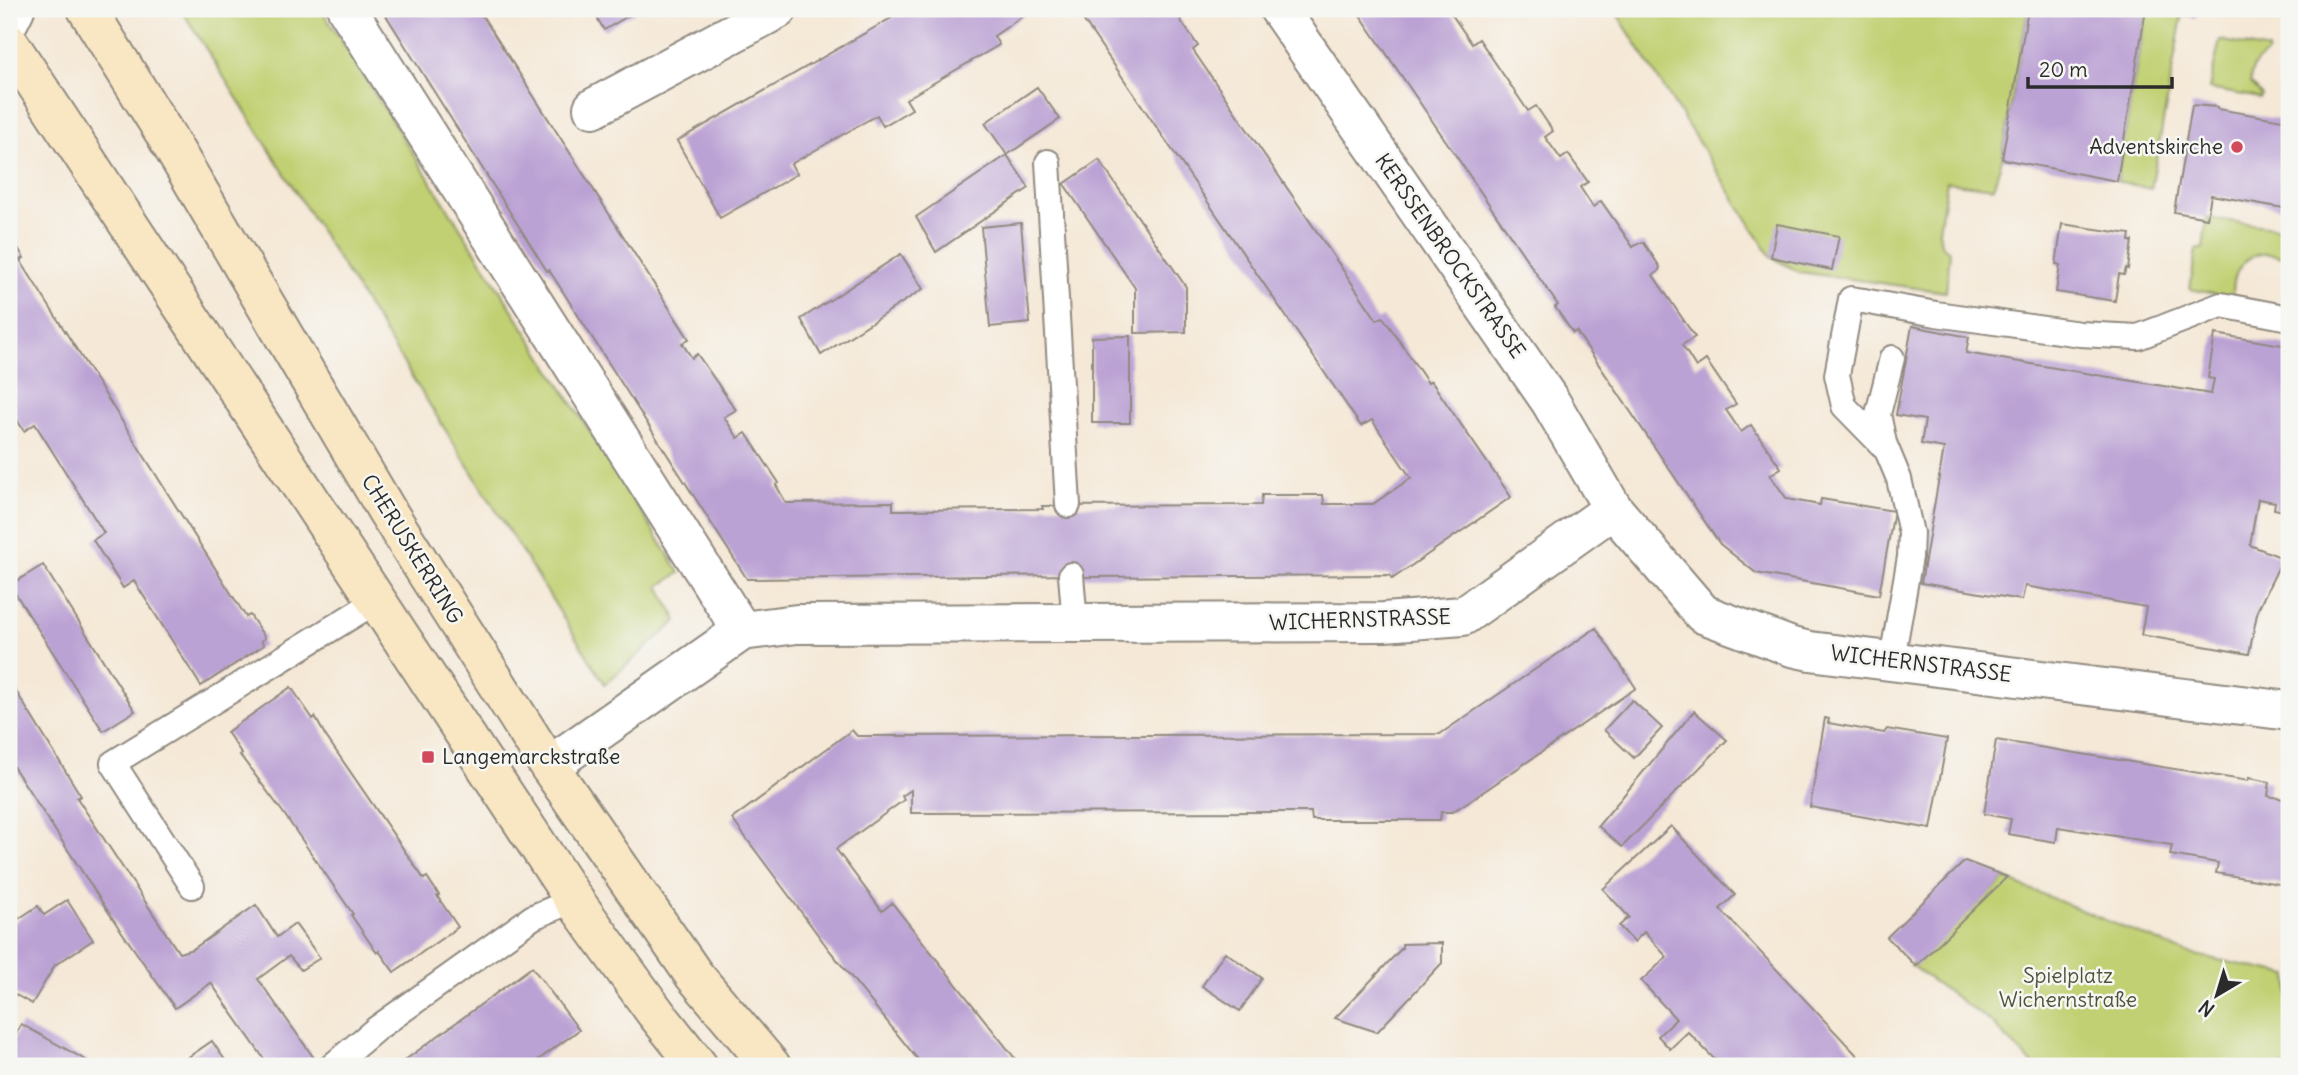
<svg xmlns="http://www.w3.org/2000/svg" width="2298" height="1075" font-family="Delius,sans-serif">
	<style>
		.green { fill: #c1d072; stroke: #767e4e; stroke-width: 2 }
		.building { fill: #bba2d4 }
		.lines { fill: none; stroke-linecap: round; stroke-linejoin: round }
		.lane-casing { stroke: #908a80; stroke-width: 28 }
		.street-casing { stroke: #908a80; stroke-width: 42 }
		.secondary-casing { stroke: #908a80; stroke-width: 42 }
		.lane { stroke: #fff; stroke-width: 24 }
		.street { stroke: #fff; stroke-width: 38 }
		.secondary { stroke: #f9e7c3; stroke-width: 38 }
		.poi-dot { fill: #d1495b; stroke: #f6f6f2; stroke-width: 2.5 }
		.labels { text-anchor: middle; stroke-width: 5; stroke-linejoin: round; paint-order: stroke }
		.poi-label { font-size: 21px; fill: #2b2b2b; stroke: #f6f6f2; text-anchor: end }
		.street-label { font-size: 21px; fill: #2b2b2b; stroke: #f6f6f2 }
		.park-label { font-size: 21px; fill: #50543d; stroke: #f6f6f2 }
	</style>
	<rect width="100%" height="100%" fill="#f6f6f2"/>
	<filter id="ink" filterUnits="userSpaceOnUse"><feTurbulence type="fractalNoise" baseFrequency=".0143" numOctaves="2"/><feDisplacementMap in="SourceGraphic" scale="14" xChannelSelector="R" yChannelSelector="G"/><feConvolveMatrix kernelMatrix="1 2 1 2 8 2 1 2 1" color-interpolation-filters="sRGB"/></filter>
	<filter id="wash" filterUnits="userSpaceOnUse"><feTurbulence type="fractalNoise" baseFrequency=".00686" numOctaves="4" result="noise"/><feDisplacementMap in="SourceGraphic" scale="28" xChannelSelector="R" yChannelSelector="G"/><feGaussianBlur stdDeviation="1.57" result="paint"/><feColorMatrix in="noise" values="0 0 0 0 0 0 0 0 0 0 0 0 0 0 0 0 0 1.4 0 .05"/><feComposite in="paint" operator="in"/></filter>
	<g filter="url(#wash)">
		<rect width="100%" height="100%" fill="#f5e8d6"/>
		<g class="green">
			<path d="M 181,9 L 321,9 L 680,573 L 659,586 L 677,621 L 605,684 Z"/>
			<path d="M 1614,9 L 2028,9 L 2002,159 L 1993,188 L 1947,182 L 1939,230 L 1941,244 L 1950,252 L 1946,292 L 1799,272 L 1771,257 Z"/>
			<path d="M 2146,9 L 2182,16 L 2151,189 L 2117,181 Z"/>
			<path d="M 2220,40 L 2268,50 L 2267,54 C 2255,61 2249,70 2251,84 L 2262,95 L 2260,98 L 2209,89 Z"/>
			<path d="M 2207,218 L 2289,229 L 2289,261 C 2259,242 2228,263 2234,298 L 2190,289 L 2196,249 L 2203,249 Z"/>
			<path d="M 2005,879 L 2186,953 L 2289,975 L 2289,1066 L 2034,1066 L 1991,1022 L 1910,965 Z"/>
		</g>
		<g id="blocks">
			<g class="building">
				<path d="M 382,9 L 478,9 L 689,339 L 682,343 L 692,358 L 697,354 L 736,410 L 724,417 L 738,438 L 746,433 L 779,483 L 776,485 L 786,503 L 893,502 L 893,510 L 1043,509 L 1042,506 L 1261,505 L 1262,495 L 1323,495 L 1324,504 L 1373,504 L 1411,478 L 1372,420 L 1361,426 L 1084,21 L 1095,13 L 1092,9 L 1173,9 L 1198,46 L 1193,50 L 1377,320 L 1383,317 L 1428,383 L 1431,381 L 1511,497 L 1392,579 L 1390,575 L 1077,577 L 1077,575 L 747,579 L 549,270 L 547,271 Z"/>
				<path d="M 592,9 L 640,9 L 604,30 Z"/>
				<path d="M 907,9 L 1033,9 L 994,36 L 999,45 L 906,99 L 912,109 L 883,126 L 877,115 L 791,164 L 797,174 L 720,218 L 677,141 Z"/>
				<path d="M 1356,9 L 1448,9 L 1472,44 L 1479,39 L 1528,111 L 1536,106 L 1553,131 L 1545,137 L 1561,159 L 1568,154 L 1588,182 L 1580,187 L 1593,207 L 1601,201 L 1633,247 L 1639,243 L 1644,243 L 1660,267 L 1658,272 L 1653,275 L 1695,337 L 1682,345 L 1696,367 L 1706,360 L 1736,404 L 1726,410 L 1741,432 L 1751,425 L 1781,468 L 1770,475 L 1787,499 L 1820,505 L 1821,499 L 1894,511 L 1879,595 L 1756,573 L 1720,544 L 1576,331 L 1573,333 L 1555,307 L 1558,305 L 1542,282 Z"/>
				<path d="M 2028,9 L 2146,9 L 2117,181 L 2002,159 Z"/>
				<path d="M 2152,9 L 2197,9 L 2195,18 Z"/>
				<path d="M 1037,87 L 1060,119 L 1007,155 L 1029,188 L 936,252 L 916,217 L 1007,155 L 985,123 Z"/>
				<path d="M 2192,105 L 2217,107 L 2217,109 L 2289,121 L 2289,209 L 2211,195 L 2207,218 L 2174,212 Z"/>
				<path d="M 1099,160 L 1186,287 L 1186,332 L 1135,333 L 1135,288 L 1064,184 Z"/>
				<path d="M 1021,223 L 1030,323 L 990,327 L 981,227 Z"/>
				<path d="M 1777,224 L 1839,236 L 1832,270 L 1771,257 Z"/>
				<path d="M 2062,224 L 2130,234 L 2129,241 L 2132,241 L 2128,269 L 2126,268 L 2124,275 L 2119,274 L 2115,301 L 2056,292 L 2060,265 L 2056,264 Z"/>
				<path d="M 9,233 L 24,258 L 20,260 L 246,617 L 250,615 L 265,638 L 261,641 L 264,645 L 201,686 L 134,581 L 123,588 L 93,540 L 104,533 L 35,424 L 24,431 L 9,407 Z"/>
				<path d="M 901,254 L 923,289 L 821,355 L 801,319 Z"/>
				<path d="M 1912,326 L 1969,337 L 1966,353 L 2211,394 L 2214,379 L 2208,378 L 2215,334 L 2289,346 L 2289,512 L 2274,509 L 2275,502 L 2258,499 L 2250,545 L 2283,558 L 2258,609 L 2249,654 L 2141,635 L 2146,607 L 2025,586 L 2022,600 L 1921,583 L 1944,448 L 1921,444 L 1925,420 L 1896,415 Z"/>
				<path d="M 1130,336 L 1130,423 L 1092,423 L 1092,337 Z"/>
				<path d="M 43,565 L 135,711 L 103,731 L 10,585 Z"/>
				<path d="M 1596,628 L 1636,688 L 1480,794 L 1452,812 L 1441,812 L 1440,820 L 1312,820 L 1311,812 L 911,813 L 911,790 L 902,796 L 904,800 L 836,849 L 882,911 L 892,903 L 1021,1066 L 923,1066 L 830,951 L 732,819 L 852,730 L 857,736 L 1440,734 Z"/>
				<path d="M 9,680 L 81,796 L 77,798 L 179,953 L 193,949 L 256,905 L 277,937 L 295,924 L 320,958 L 301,970 L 289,956 L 258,979 L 314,1058 L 302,1066 L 269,1066 L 211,983 L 175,1008 L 117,925 L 9,760 Z"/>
				<path d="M 291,687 L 313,719 L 315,717 L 325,735 L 424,879 L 427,877 L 439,895 L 437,896 L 458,927 L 394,972 L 379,951 L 377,953 L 351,915 L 353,914 L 282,811 L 240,755 L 242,754 L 227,732 Z"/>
				<path d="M 1632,700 L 1662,728 L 1634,758 L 1604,730 Z"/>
				<path d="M 1694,711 L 1727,740 L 1622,847 L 1598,826 Z"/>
				<path d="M 1825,718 L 1829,719 L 1828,723 L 1884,733 L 1887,729 L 1947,739 L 1931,829 L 1810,807 Z"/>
				<path d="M 1996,740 L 2248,781 L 2249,778 L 2270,782 L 2268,796 L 2289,800 L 2289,895 L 2284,894 L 2285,885 L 2216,873 L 2218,863 L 2170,855 L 2172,845 L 2058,827 L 2056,842 L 2008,834 L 2011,819 L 1984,814 Z"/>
				<path d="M 1671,826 L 1735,895 L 1720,909 L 1867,1066 L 1721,1066 L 1688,1032 L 1670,1049 L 1658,1036 L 1676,1019 L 1641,981 L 1667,957 L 1644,932 L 1634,942 L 1619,926 L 1629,917 L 1603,889 Z"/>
				<path d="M 1965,861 L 2007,877 L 1916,966 L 1887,937 Z"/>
				<path d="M 67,900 L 93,940 L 55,965 L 32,1004 L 9,991 L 9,928 L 11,924 L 38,906 L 44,915 Z"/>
				<path d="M 1442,943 L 1442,963 L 1377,1032 L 1335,1018 L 1402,948 L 1402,944 Z"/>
				<path d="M 1225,952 L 1262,978 L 1240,1011 L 1202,986 Z"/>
				<path d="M 532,967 L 579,1030 L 530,1066 L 397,1066 Z"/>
				<path d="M 21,1024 L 89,1062 L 87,1066 L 9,1066 L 9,1047 Z"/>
				<path d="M 212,1041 L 229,1066 L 183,1066 L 180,1063 Z"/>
			</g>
		</g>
	</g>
	<g filter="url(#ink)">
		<use href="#blocks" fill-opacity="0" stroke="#908a80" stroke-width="2"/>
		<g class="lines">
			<g class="lane-casing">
				<g id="lane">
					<path d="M 1048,162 L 1068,505"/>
					<path d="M 1863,301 L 1936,314 L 2080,334 L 2138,337 L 2221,305 L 2289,318"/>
					<path d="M 1864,301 L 1851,299 L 1837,375 L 1844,406 L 1885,448"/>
					<path d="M 1892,358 L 1878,414 L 1884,443 L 1899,479 L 1911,533 L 1910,557 L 1892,659"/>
					<path d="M 1071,575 L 1075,624"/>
					<path d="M 192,886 L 113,763 L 378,600"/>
					<path d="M 332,1066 L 376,1029 L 533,917 L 574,900"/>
				</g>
			</g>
			<g class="street-casing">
				<g id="street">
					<path d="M 347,9 L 742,631"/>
					<path d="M 1279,9 L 1550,401 L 1613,509 L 1703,614 L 1792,647 L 1810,651 L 2289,711"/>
					<path d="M 9,21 L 15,9"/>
					<path d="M 593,108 L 778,9"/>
					<path d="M 549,766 L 742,631 L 797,624 L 1384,622 L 1463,616 L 1613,509"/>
				</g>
			</g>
			<g class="secondary-casing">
				<g id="secondary">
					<path d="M 87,9 L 165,134 L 387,511 L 549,766 L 694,975 L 771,1066"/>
					<path d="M 9,43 L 574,900 L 655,1012 L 698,1066"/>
				</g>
			</g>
			<use href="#lane" class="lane"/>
			<use href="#street" class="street"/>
			<use href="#secondary" class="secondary"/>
		</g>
	</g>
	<g class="poi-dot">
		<circle cx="2237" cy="147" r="7"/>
		<rect x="421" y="750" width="14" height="14" rx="3.5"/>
	</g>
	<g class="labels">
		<g class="poi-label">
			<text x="2223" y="154">Adventskirche</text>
			<text x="442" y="764" text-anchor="start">Langemarckstraße</text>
		</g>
		<g class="street-label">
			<text transform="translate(1450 256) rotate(55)" y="7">KERSSENBROCKSTRASSE</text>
			<text transform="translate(412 549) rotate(58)" y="7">CHERUSKERRING</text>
			<text transform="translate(1360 620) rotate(-2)" y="7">WICHERNSTRASSE</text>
			<text transform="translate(1921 664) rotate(7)" y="7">WICHERNSTRASSE</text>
		</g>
		<g class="park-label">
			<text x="2068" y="983">Spielplatz<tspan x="2068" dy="24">Wichernstraße</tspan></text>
		</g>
	</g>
	<rect width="2298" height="1075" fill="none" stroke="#f6f6f2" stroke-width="35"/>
	<g transform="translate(2217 995) rotate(218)" stroke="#f6f6f2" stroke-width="5" paint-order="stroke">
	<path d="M0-5L12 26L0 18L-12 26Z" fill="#2b2b2b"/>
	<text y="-10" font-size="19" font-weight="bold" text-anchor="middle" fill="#2b2b2b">N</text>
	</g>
	<path d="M2028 77v10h144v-10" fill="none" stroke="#2b2b2b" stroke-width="3.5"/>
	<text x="2039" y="77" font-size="21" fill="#2b2b2b" stroke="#f6f6f2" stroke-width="5" paint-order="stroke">20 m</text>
</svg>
